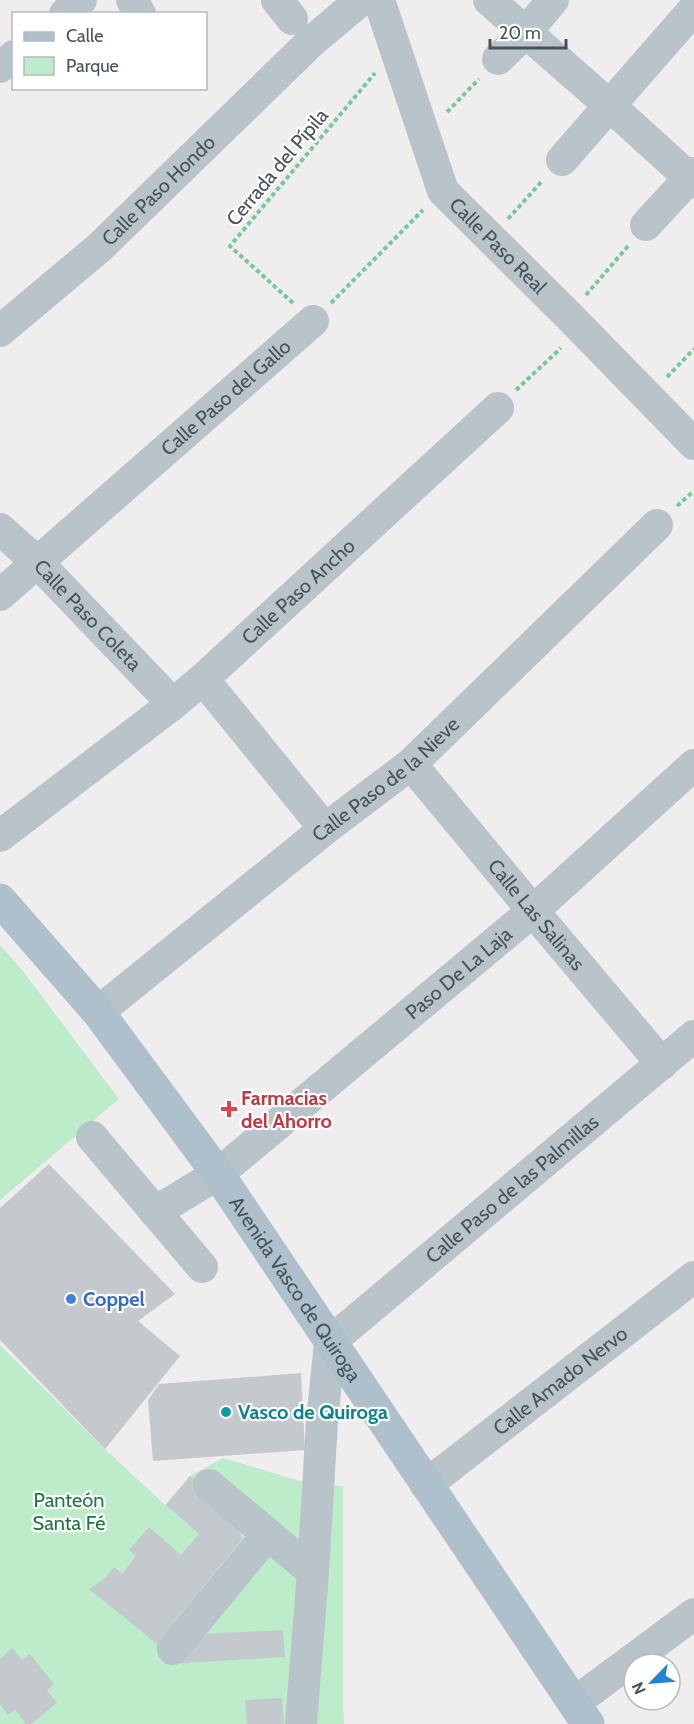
<svg xmlns="http://www.w3.org/2000/svg" width="694" height="1724" font-family="Cabin,sans-serif">
	<style>
		.green { fill: #bdeccb }
		.building { fill: #c4c9cd }
		.lines { fill: none; stroke-linecap: round; stroke-linejoin: round }
		.path { stroke: #77c999; stroke-width: 4; stroke-dasharray: 4.5 3; stroke-linecap: butt }
		.minor { stroke: #b9c3ca; stroke-width: 32 }
		.major { stroke: #aec0cb; stroke-width: 33 }
		.health-dot { fill: #e0444e; stroke: #fff; stroke-width: 2 }
		.shop-dot { fill: #3f7fe0; stroke: #fff; stroke-width: 2 }
		.culture-dot { fill: #0f9aa8; stroke: #fff; stroke-width: 2 }
		.labels { text-anchor: middle; stroke-width: 4.5; stroke-linejoin: round; paint-order: stroke }
		.street-label { font-size: 20px; fill: #47535a; stroke: #fff }
		.health-label { font-size: 20px; font-weight: bold; fill: #be3a42; stroke: #fff; text-anchor: start }
		.shop-label { font-size: 20px; font-weight: bold; fill: #366cbe; stroke: #fff; text-anchor: start }
		.culture-label { font-size: 20px; font-weight: bold; fill: #0d838f; stroke: #fff; text-anchor: start }
		.park-label { font-size: 20px; fill: #1b7840; stroke: #fff }
	</style>
	<rect width="100%" height="100%" fill="#f0edee"/>
	<g class="green">
		<path d="M 0,945 L 23,971 L 119,1099 L 0,1200 Z"/>
		<path d="M 0,1345 L 105,1449 L 165,1505 L 190,1476 L 223,1458 L 310,1484 L 343,1486 L 343,1701 L 344,1724 L 0,1724 Z"/>
	</g>
	<g class="building">
		<path d="M 49,1164 L 175,1294 L 138,1321 L 180,1356 L 105,1449 L 0,1340 L 0,1208 Z"/>
		<path d="M 301,1373 L 305,1450 L 153,1461 L 148,1400 L 159,1384 Z"/>
		<path d="M 190,1476 L 236,1516 L 242,1539 L 163,1636 L 283,1630 L 285,1657 L 165,1664 L 163,1636 L 157,1644 L 89,1589 L 104,1579 L 114,1567 L 122,1574 L 136,1556 L 129,1550 L 149,1527 L 181,1555 L 199,1534 L 166,1505 Z"/>
		<path d="M 12,1648 L 22,1660 L 30,1654 L 54,1684 L 47,1690 L 57,1703 L 31,1724 L 26,1724 L 15,1710 L 8,1715 L 0,1704 L 0,1659 Z"/>
		<path d="M 282,1698 L 284,1724 L 247,1724 L 245,1700 Z"/>
	</g>
	<g class="lines">
		<g class="path">
			<path d="M 447,112 L 479,79"/>
			<path d="M 508,219 L 543,180"/>
			<path d="M 586,295 L 628,246"/>
			<path d="M 293,303 L 230,246 L 375,73"/>
			<path d="M 331,303 L 423,210"/>
			<path d="M 667,377 L 694,349"/>
			<path d="M 516,390 L 561,348"/>
			<path d="M 677,506 L 694,491"/>
		</g>
		<g class="minor">
			<path d="M 132,0 L 140,14"/>
			<path d="M 277,0 L 292,19"/>
			<path id="s1" d="M 379,0 L 443,191 L 569,316 L 694,444"/>
			<path d="M 489,0 L 609,105 L 694,182"/>
			<path d="M 65,14 L 81,0"/>
			<path d="M 498,59 L 526,32 L 553,0"/>
			<path d="M 0,67 L 14,56"/>
			<path d="M 562,160 L 694,9"/>
			<path d="M 646,225 L 694,173"/>
			<path id="s2" d="M 0,331 L 100,247 L 311,42 L 361,0"/>
			<path id="s3" d="M 0,529 L 38,563 L 173,704"/>
			<path id="s4" d="M 0,595 L 313,321"/>
			<path d="M 203,679 L 325,829"/>
			<path id="s5" d="M 411,764 L 533,911 L 662,1064"/>
			<path id="s6" d="M 0,836 L 173,704 L 203,679 L 498,408"/>
			<path id="s7" d="M 98,1012 L 325,829 L 411,764 L 657,525"/>
			<path d="M 92,1137 L 202,1267"/>
			<path id="s8" d="M 155,1212 L 218,1174 L 533,911 L 694,765"/>
			<path d="M 209,1485 L 313,1572"/>
			<path id="s9" d="M 426,1485 L 694,1277"/>
			<path d="M 173,1649 L 268,1534"/>
			<path d="M 574,1703 L 694,1614"/>
			<path id="s10" d="M 301,1724 L 313,1572 L 322,1422 L 330,1342 L 694,1036"/>
		</g>
		<path class="major" id="s11" d="M 0,900 L 98,1012 L 218,1174 L 588,1724"/>
	</g>
	<path class="health-dot" d="M226 1100h6v6h6v6h-6v6h-6v-6h-6v-6h6z"/>
	<circle class="shop-dot" cx="71" cy="1299" r="6"/>
	<circle class="culture-dot" cx="226" cy="1412" r="6"/>
	<g class="labels">
		<g class="street-label">
			<text transform="translate(277 167) rotate(-50)" y="7">Cerrada del Pípila</text>
			<text dy="7" stroke="none"><textPath href="#s2" startOffset="212">Calle Paso Hondo</textPath></text>
			<text dy="7" stroke="none"><textPath href="#s1" startOffset="279">Calle Paso Real</textPath></text>
			<text dy="7" stroke="none"><textPath href="#s4" startOffset="300">Calle Paso del Gallo</textPath></text>
			<text dy="7" stroke="none"><textPath href="#s6" startOffset="386">Calle Paso Ancho</textPath></text>
			<text dy="7" stroke="none"><textPath href="#s3" startOffset="123">Calle Paso Coleta</textPath></text>
			<text dy="7" stroke="none"><textPath href="#s7" startOffset="370">Calle Paso de la Nieve</textPath></text>
			<text dy="7" stroke="none"><textPath href="#s5" startOffset="196">Calle Las Salinas</textPath></text>
			<text dy="7" stroke="none"><textPath href="#s8" startOffset="387">Paso De La Laja</textPath></text>
			<text dy="7" stroke="none"><textPath href="#s10" startOffset="621">Calle Paso de las Palmillas</textPath></text>
			<text dy="7" stroke="none"><textPath href="#s11" startOffset="489">Avenida Vasco de Quiroga</textPath></text>
			<text dy="7" stroke="none"><textPath href="#s9" startOffset="170">Calle Amado Nervo</textPath></text>
		</g>
		<g class="health-label">
			<text x="241" y="1105">Farmacias<tspan x="241" dy="23">del Ahorro</tspan></text>
		</g>
		<g class="shop-label">
			<text x="83" y="1306">Coppel</text>
		</g>
		<g class="culture-label">
			<text x="238" y="1419">Vasco de Quiroga</text>
		</g>
		<g class="park-label">
			<text x="69" y="1507">Panteón<tspan x="69" dy="23">Santa Fé</tspan></text>
		</g>
	</g>
	<rect x="12" y="12" width="195" height="78" fill="#ffffff" stroke="#b5babd" stroke-width="1.5"/>
	<rect x="24" y="32" width="30" height="9" fill="#aec0cb" stroke="#b5babd" stroke-width="1.5"/>
	<text x="66" y="42" font-size="18" fill="#47535a">Calle</text>
	<rect x="24" y="57" width="30" height="18" fill="#bdeccb" stroke="#b5babd" stroke-width="1.5"/>
	<text x="66" y="72" font-size="18" fill="#47535a">Parque</text>
	<g transform="translate(652 1682) rotate(245)"><circle r="28" fill="#ffffff" stroke="#b5babd" stroke-width="1.5"/>
	<path d="M0-4.5L10 22L0 15L-10 22Z" fill="#2182d7"/>
	<text y="-9" font-size="16" font-weight="bold" text-anchor="middle" fill="#47535a">N</text>
	</g>
	<path d="M490 39v9h76v-9" fill="none" stroke="#47535a" stroke-width="3"/>
	<text x="499" y="39" font-size="18" fill="#47535a" stroke="#ffffff" stroke-width="4.5" paint-order="stroke">20 m</text>
</svg>
